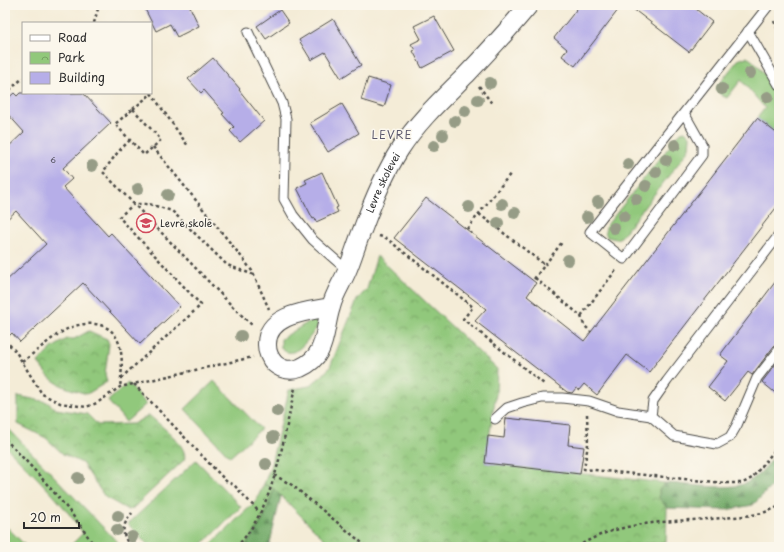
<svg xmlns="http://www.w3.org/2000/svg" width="784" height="552" font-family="'Playpen Sans',sans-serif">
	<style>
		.green { fill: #91c87b; stroke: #5e7a53 }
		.forest { fill: url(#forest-firs); stroke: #506c4b }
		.park { fill: url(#park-crowns); stroke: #5e7a53 }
		.building { fill: #b6aee8 }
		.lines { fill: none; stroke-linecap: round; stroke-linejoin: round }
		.lane-casing { stroke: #494845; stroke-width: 11 }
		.street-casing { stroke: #494845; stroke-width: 20 }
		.path { stroke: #494845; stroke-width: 2.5; stroke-dasharray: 3 3; stroke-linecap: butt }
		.lane { stroke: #fff; stroke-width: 9 }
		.street { stroke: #fff; stroke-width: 18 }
		.tree { fill: #969c86 }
		.labels { text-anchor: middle; stroke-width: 3; stroke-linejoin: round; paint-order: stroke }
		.number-label { font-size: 8px; fill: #4e4c5a }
		.street-label { font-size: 10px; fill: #2b2b2b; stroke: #fbf7ec }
		.poi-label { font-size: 10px; fill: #2b2b2b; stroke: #fbf7ec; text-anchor: start }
		.neighbourhood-label { font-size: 11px; letter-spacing: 1px; fill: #5c596d; stroke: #fbf7ec }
	</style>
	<defs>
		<pattern id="forest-firs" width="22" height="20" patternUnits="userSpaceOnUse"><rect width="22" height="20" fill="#74ac6b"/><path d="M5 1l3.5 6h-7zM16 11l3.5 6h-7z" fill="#5f8c58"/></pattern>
		<pattern id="park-crowns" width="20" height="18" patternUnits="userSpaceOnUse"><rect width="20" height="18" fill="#91c87b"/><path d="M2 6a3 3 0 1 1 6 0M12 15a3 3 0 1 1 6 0" fill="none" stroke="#77a365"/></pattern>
	</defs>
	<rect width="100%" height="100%" fill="#fbf7ec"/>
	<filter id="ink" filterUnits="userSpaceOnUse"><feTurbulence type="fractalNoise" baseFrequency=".025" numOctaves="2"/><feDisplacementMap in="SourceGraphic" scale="8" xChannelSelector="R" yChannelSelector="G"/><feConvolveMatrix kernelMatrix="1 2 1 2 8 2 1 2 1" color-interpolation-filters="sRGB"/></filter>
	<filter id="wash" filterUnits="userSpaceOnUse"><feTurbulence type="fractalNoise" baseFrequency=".012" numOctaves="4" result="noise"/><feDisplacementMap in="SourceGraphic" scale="16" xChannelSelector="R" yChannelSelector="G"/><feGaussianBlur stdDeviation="0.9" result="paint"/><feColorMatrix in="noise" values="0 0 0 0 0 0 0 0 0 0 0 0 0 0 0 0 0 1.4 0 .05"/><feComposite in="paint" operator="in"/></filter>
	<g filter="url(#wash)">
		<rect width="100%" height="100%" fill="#f4ecd7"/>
		<g class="green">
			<path d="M 746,57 C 757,60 776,89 779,101 C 781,111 779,125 779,135 L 757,118 L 765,108 L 741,80 L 727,98 L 721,95 L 715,89 L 738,60 Z"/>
			<path d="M 685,131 L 690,136 L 689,148 L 681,160 L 621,237 L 616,239 L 607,237 L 605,231 L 607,225 L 681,132 Z"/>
			<path d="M 315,318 L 317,319 L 318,326 C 310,336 295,363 281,348 L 281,339 Z"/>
			<path d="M 214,381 L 261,429 L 230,457 L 185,409 Z"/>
			<path d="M 128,383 L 146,404 L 126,422 L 108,401 Z"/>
			<path d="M 5,425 L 122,547 L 69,547 L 83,533 C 62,501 32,473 5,446 Z"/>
			<path d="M 196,460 L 241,507 L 199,547 L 150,547 L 128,524 Z"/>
			<path d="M 264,484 L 274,489 L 264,518 L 245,547 L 208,547 L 256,501 Z"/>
			<path d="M 8,528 L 27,547 L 5,547 L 5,531 Z"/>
		</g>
		<g class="forest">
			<path d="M 779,450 L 779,479 L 753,505 L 725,510 L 667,508 L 659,498 L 659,490 L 665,483 C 686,484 729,491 746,483 C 760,476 770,462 779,450 Z"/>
			<path d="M 274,489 L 281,496 L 269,547 L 245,547 L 264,518 Z"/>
		</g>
		<g class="park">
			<path d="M 377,256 L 497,369 L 496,394 L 485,463 L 665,483 L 659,490 L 659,498 L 667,508 L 666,542 L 617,547 L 332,547 L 274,489 L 264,484 L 270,468 L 289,390 L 309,386 L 322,376 L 330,367 L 357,300 L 367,289 Z"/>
			<path d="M 89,331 L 107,339 L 109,344 L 105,374 L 107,382 L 87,394 C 63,387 51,384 38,362 L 52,348 L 67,339 L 74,339 Z"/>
			<path d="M 18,396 L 47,402 L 56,409 L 87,414 L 98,425 L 133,424 L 149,415 C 159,425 190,446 184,460 L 132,509 L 128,510 L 105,497 L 82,463 L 63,454 L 46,438 L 18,424 Z"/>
		</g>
		<g id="blocks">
			<g class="building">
				<path d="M 143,5 L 189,5 L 199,26 L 177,37 L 170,24 L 156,31 Z"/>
				<path d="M 580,5 L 622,5 L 575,66 L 562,56 L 567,49 L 554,38 Z"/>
				<path d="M 628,5 L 691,5 L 712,22 L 689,52 Z"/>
				<path d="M 280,10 L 289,23 L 266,39 L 257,26 Z"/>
				<path d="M 434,16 L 454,51 L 422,68 L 413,51 L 415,50 L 411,44 L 421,39 L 414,26 Z"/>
				<path d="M 333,19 L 361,65 L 341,78 L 325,52 L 311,60 L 299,40 Z"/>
				<path d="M 213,58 L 240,89 L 239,90 L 264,121 L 240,142 L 230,131 L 234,127 L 222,114 L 224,113 L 204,90 L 201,93 L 188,79 Z"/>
				<path d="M 368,78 L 391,85 L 384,107 L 361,100 Z"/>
				<path d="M 14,93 L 17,96 L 20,93 L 83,93 L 111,123 L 63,168 L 72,179 L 63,187 L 108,236 L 111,233 L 180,307 L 140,344 L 83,283 L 20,342 L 12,333 L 5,340 L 5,282 L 46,244 L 16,211 L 5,221 L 5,150 L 24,132 L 5,111 L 5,101 Z"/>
				<path d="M 342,104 L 359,133 L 328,152 L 310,123 Z"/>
				<path d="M 757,118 L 779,135 L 779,204 L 649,372 L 627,355 L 597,395 L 584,384 L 579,390 L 576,388 L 572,393 L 567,392 L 475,321 L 486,309 L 394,238 L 426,198 L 536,283 L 527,296 L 584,341 Z"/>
				<path d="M 322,172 L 338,207 L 336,208 L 338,212 L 316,222 L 315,218 L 313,219 L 297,188 L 307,183 L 305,180 Z"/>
				<path d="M 779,277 L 779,344 L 774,346 L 752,375 L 748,372 L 725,401 L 708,387 L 728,361 L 720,355 Z"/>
				<path d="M 779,360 L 779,396 L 762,382 Z"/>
				<path d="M 506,418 L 570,425 L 568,445 L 584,447 L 580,474 L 485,463 L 488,436 L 504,438 Z"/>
			</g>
		</g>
	</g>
	<g filter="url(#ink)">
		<use href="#blocks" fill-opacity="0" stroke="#494845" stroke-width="1"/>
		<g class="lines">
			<g class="lane-casing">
				<g id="lane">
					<path d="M 748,31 L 779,85"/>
					<path d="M 248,32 L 282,103 L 286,119 L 284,199 L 293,215 L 313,240 L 348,271"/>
					<path d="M 684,113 L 702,145 L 702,155 L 624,259 L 590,232 L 769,5"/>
					<path d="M 779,235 L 667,381 L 653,401 L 651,416 L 674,436 L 717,444 L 730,437 L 737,425 L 757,378 L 779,350"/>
					<path d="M 495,419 L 507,408 L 522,403 L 542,398 L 562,398 L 589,401 L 618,411 L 651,416"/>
				</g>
			</g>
			<g class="street-casing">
				<g id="street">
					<path id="s1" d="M 331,307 C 309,311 266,314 267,345 C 267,351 270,359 275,364 C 282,370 292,371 300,368 C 328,356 323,331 331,307 C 334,294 342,283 347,271 C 353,257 357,242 363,228 C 373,201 384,174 400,149 C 418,121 443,98 466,75 C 488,52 509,29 529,5"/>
				</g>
			</g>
			<g class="path">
				<path d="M 774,21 L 779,32"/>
				<path d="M 94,23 L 99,5"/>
				<path d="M 479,86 L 493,105"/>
				<path d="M 151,93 L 188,146"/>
				<path d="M 5,94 L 23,78"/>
				<path d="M 133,109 L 161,140 L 144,155 L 115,124 Z"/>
				<path d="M 133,109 L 151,94"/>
				<path d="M 130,140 L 118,152 L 103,172 L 237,311 L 253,326"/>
				<path d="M 153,147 L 244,260 L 252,271 L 269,309"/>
				<path d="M 479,214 L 545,265"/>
				<path d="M 467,229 L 511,173"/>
				<path d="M 379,236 L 386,238 L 473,307 L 463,319 L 544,384"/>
				<path d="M 535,278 L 581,316 L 616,270"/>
				<path d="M 534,279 L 563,241"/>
				<path d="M 581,316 L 584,325 L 591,332"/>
				<path d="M 5,340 L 16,352 L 42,394 L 60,403 L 86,407 L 97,403 L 120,387 L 253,357"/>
				<path d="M 22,362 C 37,351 52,337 67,329 C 75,325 86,323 95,324 C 126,328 123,363 120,387"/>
				<path d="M 121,378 L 201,305 L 119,217 L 134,204 L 149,204 L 172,211 L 227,265 L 254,275"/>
				<path d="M 134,384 L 227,482 L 234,485 L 260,513"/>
				<path d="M 587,414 L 588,444 L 584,469 L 725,483 L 743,483 L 752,478 L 779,445"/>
				<path d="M 5,439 C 38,473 69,507 95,547"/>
				<path d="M 274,475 L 292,485 L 367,547"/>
				<path d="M 130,547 C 121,531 121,528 132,513"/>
				<path d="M 236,547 C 275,509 283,439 295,388"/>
				<path d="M 577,547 C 620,519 674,522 723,518 C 741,516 763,516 779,506"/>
			</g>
			<use href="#lane" class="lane"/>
			<use href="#street" class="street"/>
		</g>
		<g class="tree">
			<circle cx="750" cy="73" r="6"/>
			<circle cx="490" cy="83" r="6"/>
			<circle cx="722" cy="89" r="6"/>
			<circle cx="768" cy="97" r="6"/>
			<circle cx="478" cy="100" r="6"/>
			<circle cx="465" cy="111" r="6"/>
			<circle cx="455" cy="121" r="6"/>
			<circle cx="443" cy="135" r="6"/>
			<circle cx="675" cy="145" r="6"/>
			<circle cx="434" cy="146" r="6"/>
			<circle cx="666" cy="160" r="6"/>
			<circle cx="628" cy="164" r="6"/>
			<circle cx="92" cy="166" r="6"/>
			<circle cx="656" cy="172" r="6"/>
			<circle cx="646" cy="186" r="6"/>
			<circle cx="138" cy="189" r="6"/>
			<circle cx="168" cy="195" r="6"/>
			<circle cx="636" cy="199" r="6"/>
			<circle cx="598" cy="202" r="6"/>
			<circle cx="502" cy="204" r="6"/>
			<circle cx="469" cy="207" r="6"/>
			<circle cx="515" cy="213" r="6"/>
			<circle cx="624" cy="216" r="6"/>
			<circle cx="587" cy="217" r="6"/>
			<circle cx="498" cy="223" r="6"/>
			<circle cx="614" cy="228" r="6"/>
			<circle cx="568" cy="260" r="6"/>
			<circle cx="241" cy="336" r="6"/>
			<circle cx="277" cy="411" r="6"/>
			<circle cx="273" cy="437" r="6"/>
			<circle cx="266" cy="464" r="6"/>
			<circle cx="78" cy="478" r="6"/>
			<circle cx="118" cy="516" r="6"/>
			<circle cx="117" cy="530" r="6"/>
			<circle cx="132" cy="537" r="6"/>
		</g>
	</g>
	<defs>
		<g id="school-ring" transform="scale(1)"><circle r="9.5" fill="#fbf7ec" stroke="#d1495b" stroke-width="1.5"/><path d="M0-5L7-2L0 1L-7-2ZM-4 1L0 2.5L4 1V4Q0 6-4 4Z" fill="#d1495b"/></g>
	</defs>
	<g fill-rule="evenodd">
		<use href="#school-ring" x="146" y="223"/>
	</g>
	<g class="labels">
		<g class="number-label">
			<text x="53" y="163">6</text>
		</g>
		<g class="street-label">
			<text dy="4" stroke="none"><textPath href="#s1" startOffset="336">Levre skolevei</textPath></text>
		</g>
		<g class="poi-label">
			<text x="160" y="227">Levre skole</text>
		</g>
		<g class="neighbourhood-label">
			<text x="392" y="139">LEVRE</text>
		</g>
	</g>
	<rect width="784" height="552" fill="none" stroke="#fbf7ec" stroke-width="20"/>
	<rect x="22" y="22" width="130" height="72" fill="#fbf7ec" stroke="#a8a59f"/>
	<rect x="30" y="35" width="20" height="6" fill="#ffffff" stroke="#a8a59f"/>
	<text x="58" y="42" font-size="12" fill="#2b2b2b">Road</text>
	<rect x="30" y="52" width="20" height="12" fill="url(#park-crowns)" stroke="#a8a59f"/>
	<text x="58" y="62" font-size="12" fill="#2b2b2b">Park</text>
	<rect x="30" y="72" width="20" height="12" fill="#b6aee8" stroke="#a8a59f"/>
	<text x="58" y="82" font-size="12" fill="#2b2b2b">Building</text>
	<path d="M24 522v6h55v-6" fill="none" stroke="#2b2b2b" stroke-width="2"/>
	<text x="30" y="522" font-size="12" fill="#2b2b2b" stroke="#fbf7ec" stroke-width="3" paint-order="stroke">20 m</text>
</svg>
